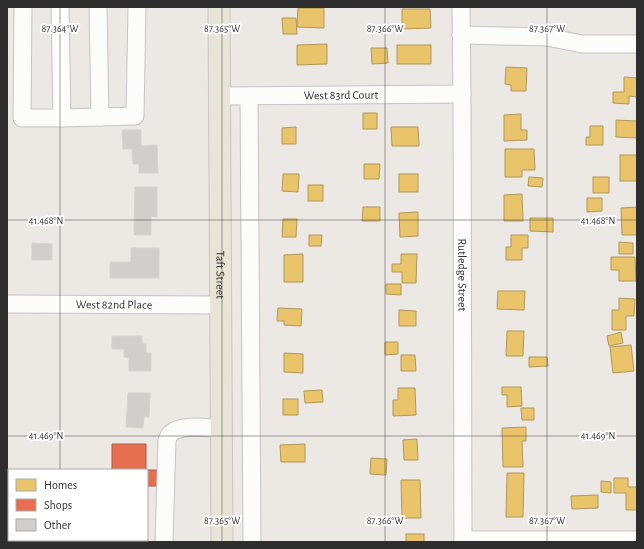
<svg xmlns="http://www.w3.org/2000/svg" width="644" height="549" font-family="'Alegreya Sans',sans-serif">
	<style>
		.homes { fill: #e9c46a; stroke: #b19758 }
		.shops { fill: #e76f51; stroke: #b05c46 }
		.building { fill: #d1cecb; stroke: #d7d4d0 }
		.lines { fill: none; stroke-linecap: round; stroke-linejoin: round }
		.minor-casing { stroke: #c5c4c5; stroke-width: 19 }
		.major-casing { stroke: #c6c5c4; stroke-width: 23 }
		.minor { stroke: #fcfcfb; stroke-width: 17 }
		.major { stroke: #e8e4d6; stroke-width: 21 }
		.ticks { fill: none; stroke: #2e2e2e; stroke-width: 1; stroke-opacity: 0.45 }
		.labels { text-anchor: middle; stroke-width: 4; stroke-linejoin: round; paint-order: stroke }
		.street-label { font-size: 12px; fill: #2e2e2e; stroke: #fff }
		.ticks-label { font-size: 10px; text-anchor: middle; fill: #2e2e2e; stroke: #fff; stroke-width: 4; stroke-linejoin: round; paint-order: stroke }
	</style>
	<rect width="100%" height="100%" fill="#ece8e4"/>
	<g class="homes">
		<path d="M 298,8 L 324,8 L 324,28 L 297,27 Z"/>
		<path d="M 402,9 L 430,9 L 431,28 L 402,29 Z"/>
		<path d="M 282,18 L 296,18 L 297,34 L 283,34 Z"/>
		<path d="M 327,44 L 327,64 L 297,65 L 297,45 Z"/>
		<rect x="397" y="45" width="34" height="19"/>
		<path d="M 371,48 L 387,48 L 388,63 L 372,64 Z"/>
		<path d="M 506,67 L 527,68 L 526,91 L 511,91 L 511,85 L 505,84 Z"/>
		<path d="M 624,77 L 637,78 L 637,97 L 629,96 L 629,104 L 613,103 L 613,92 L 624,92 Z"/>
		<rect x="363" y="113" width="14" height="16"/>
		<path d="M 521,114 L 521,130 L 527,130 L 527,140 L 504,141 L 504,115 Z"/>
		<path d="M 616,120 L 637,121 L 637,138 L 616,137 Z"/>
		<path d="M 590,126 L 603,126 L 603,145 L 586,145 L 586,137 L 590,137 Z"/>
		<path d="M 296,127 L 296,144 L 282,144 L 282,128 Z"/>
		<path d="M 391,127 L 418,127 L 419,146 L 392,146 Z"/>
		<path d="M 505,149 L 534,149 L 535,170 L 522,170 L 522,177 L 505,177 Z"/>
		<rect x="620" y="155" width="17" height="26"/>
		<path d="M 364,164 L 380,164 L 379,179 L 364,179 Z"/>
		<path d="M 283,174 L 299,174 L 298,192 L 282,191 Z"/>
		<rect x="399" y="174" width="19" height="18"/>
		<path d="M 529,177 L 543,178 L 542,187 L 528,186 Z"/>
		<rect x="593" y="177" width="16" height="16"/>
		<rect x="308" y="185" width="15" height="16"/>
		<path d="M 522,194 L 523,221 L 504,221 L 504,195 Z"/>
		<path d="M 587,198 L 602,198 L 602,211 L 587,212 Z"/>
		<path d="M 363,207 L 380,207 L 380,221 L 362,221 Z"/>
		<path d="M 637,207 L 637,235 L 622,235 L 621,208 Z"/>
		<path d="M 418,212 L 418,236 L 400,237 L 399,213 Z"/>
		<path d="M 530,218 L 553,218 L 553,232 L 530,231 Z"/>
		<path d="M 283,219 L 297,219 L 296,237 L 282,237 Z"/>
		<path d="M 309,235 L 322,235 L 321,246 L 309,246 Z"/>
		<path d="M 511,235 L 528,235 L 528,248 L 522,248 L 522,260 L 506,260 L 506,247 L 511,247 Z"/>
		<path d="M 619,242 L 633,243 L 633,254 L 619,254 Z"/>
		<path d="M 303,254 L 303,282 L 284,282 L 284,255 Z"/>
		<path d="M 401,254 L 417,254 L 416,283 L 402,283 L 402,272 L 392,272 L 392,264 L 401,264 Z"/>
		<path d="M 611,257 L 635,257 L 636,281 L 619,281 L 619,270 L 611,270 Z"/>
		<path d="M 386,284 L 401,284 L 401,295 L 386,294 Z"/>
		<path d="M 498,291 L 525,291 L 524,310 L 497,309 Z"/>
		<path d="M 619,298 L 635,299 L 634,316 L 626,316 L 626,330 L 612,330 L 612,310 L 619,310 Z"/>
		<path d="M 278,308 L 302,309 L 301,326 L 284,325 L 284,321 L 277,321 Z"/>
		<path d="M 399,310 L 416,311 L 416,326 L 399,326 Z"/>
		<path d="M 507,331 L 524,331 L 523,356 L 506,356 Z"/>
		<path d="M 621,332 L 623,343 L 609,346 L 607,336 Z"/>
		<path d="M 385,342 L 398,342 L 398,354 L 385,355 Z"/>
		<path d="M 631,345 L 634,371 L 613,373 L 610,347 Z"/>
		<path d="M 284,353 L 303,354 L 303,373 L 284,372 Z"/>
		<path d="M 401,355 L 415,355 L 416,371 L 401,371 Z"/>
		<path d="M 529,357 L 547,357 L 548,366 L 529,367 Z"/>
		<path d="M 502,387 L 521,387 L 522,406 L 507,407 L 507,395 L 502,395 Z"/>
		<path d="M 398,388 L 415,388 L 416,415 L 393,416 L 393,400 L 398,400 Z"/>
		<path d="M 322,390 L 323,402 L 305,403 L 304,391 Z"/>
		<rect x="283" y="399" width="15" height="16"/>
		<path d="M 521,408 L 534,408 L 534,420 L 522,420 Z"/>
		<path d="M 526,427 L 526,441 L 522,441 L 523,467 L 503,467 L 502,428 Z"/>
		<path d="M 417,439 L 418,460 L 404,460 L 403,440 Z"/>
		<path d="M 305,444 L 305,462 L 281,462 L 280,445 Z"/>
		<path d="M 371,458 L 387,459 L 386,475 L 370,474 Z"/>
		<path d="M 507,473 L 524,473 L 523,517 L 506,517 Z"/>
		<path d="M 614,478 L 628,478 L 628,487 L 637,487 L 637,510 L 626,510 L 626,493 L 614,493 Z"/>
		<path d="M 401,480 L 420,480 L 421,518 L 402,518 Z"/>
		<path d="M 601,481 L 611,482 L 611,493 L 601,492 Z"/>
		<path d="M 598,495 L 598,508 L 572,509 L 571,496 Z"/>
		<rect x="406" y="534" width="18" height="8"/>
	</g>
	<path class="shops" d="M 112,444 L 146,444 L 146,470 L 158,470 L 158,486 L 147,486 L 147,470 L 112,470 Z"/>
	<g class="building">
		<path d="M 122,130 L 141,130 L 141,146 L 157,145 L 158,173 L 139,173 L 139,164 L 133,164 L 132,149 L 123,149 Z"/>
		<path d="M 135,187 L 157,187 L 157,217 L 151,216 L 151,235 L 134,235 Z"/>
		<path d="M 32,243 L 52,244 L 52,260 L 32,260 Z"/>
		<path d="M 131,248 L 159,248 L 159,278 L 110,278 L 110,262 L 131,262 Z"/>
		<path d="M 112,336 L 142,336 L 142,344 L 146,344 L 146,353 L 151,353 L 151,371 L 129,371 L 129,358 L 124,357 L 124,349 L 112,349 Z"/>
		<path d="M 128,393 L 150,393 L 149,417 L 144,417 L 143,428 L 126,427 Z"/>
	</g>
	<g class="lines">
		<g class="minor-casing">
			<g id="minor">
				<path d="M 23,7 L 22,118 L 62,118 L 135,116 L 137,7"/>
				<path d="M 60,7 L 62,118"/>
				<path d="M 98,7 L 100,117"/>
				<path id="s1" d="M 461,7 L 462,94 L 463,542"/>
				<path d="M 461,35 L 547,37 L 582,44 L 637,44"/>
				<path id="s2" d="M 219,96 L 462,94"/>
				<path d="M 249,96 L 252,542"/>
				<path id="s3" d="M 7,304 L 221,305"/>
				<path d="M 463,540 L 637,540"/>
				<path d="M 164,542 L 167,440 C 168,438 169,435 170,434 C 181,423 208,428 222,429"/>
			</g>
		</g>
		<g class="major-casing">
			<g id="major">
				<path id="s4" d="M 219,7 L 222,542"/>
			</g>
		</g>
		<use href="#minor" class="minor"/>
		<use href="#major" class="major"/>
	</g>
	<path class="ticks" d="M 60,7 L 60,470M 222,7 L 222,542M 385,7 L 385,542M 547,7 L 547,542M 7,220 L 637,220M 7,436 L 637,436M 60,540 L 60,542"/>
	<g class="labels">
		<g class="street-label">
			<text dy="4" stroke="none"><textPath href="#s2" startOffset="122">West 83rd Court</textPath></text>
			<text dy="4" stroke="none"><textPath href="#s4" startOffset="268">Taft Street</textPath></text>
			<text dy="4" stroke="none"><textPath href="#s1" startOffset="268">Rutledge Street</textPath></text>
			<text dy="4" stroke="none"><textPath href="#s3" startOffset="107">West 82nd Place</textPath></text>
		</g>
	</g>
	<g class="ticks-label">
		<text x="60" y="32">87.364°W</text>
		<text x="222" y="32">87.365°W</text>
		<text x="385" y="32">87.366°W</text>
		<text x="547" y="32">87.367°W</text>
		<text x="598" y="224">41.468°N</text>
		<text x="46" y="224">41.468°N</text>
		<text x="598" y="439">41.469°N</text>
		<text x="46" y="439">41.469°N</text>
		<text x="222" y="524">87.365°W</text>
		<text x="385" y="524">87.366°W</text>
		<text x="547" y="524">87.367°W</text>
	</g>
	<rect width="644" height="549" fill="none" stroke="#2e2e2e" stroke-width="16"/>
	<rect x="8" y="469" width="140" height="72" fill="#ffffff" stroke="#ababab"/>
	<rect x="16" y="479" width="20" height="12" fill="#e9c46a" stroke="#ababab"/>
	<text x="44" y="489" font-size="12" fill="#2e2e2e">Homes</text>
	<rect x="16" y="499" width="20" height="12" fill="#e76f51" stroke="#ababab"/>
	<text x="44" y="509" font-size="12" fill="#2e2e2e">Shops</text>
	<rect x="16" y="519" width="20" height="12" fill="#d1cecb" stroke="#ababab"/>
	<text x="44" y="529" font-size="12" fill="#2e2e2e">Other</text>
</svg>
